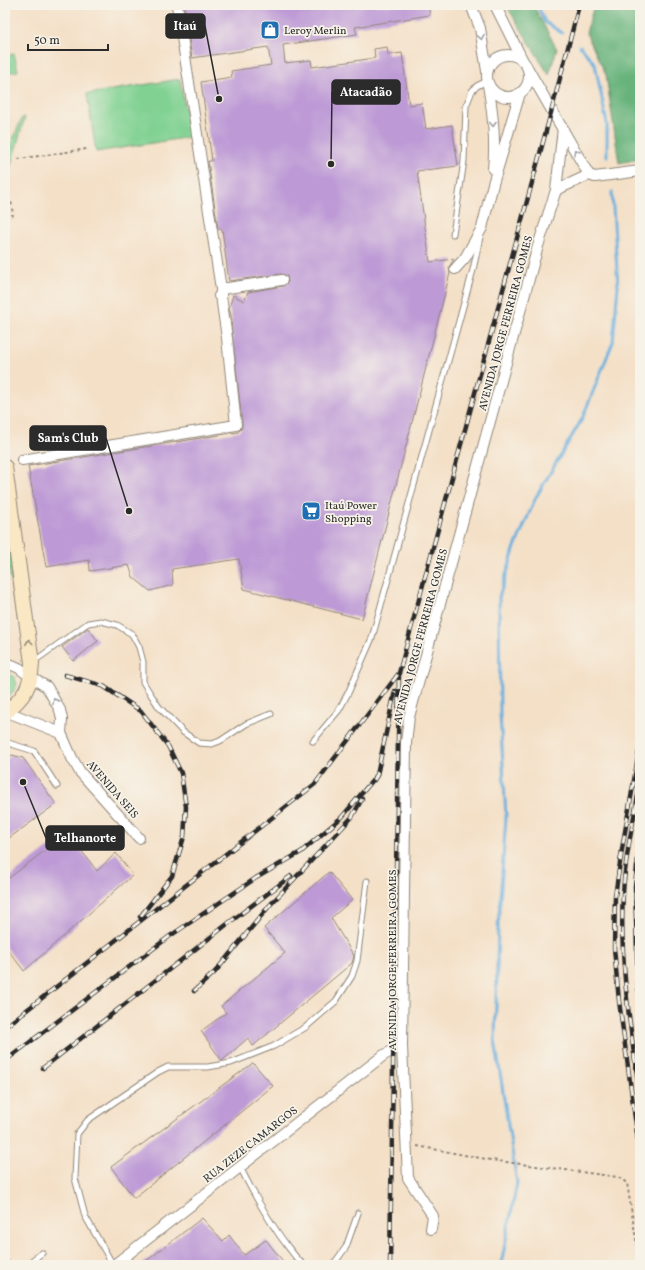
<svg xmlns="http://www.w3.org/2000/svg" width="645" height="1270" font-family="Vollkorn,serif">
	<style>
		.green { fill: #80d192; stroke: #567e5e }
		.forest { fill: #68b37c; stroke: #4a6f54 }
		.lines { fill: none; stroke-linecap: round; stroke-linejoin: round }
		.stream { stroke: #68afde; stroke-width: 3 }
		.building { fill: #bd9ad6 }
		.lane-casing { stroke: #908679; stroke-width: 7 }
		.street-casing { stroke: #908679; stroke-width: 12 }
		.secondary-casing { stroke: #908679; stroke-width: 16 }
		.path { stroke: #908679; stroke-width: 2; stroke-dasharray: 3 3; stroke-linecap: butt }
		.lane { stroke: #fff; stroke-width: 5 }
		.street { stroke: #fff; stroke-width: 10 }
		.secondary { stroke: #fae7c3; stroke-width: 14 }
		.rail-casing { stroke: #2b2b2b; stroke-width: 4.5 }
		.rail { stroke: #f7f3e8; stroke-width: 3; stroke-dasharray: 9; stroke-linecap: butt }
		.oneway { stroke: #a0a0a0 }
		.oneway2 { stroke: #928977 }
		.labels { text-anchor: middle; stroke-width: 3.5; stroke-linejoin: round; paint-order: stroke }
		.poi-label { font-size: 11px; fill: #2b2b2b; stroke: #f7f3e8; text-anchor: start }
		.street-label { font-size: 11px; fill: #2b2b2b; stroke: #f7f3e8 }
		.leader { fill: none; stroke: #2b2b2b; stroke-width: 1.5 }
		.callout-dot { fill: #2b2b2b; stroke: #f7f3e8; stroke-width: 1.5 }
		.callout { fill: #2b2b2b; stroke: #2b2b2b; stroke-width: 1.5 }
		.callout-label { font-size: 12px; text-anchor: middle; font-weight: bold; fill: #fff }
	</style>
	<rect width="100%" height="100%" fill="#f7f3e8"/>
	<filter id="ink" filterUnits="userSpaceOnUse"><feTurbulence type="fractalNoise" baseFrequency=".025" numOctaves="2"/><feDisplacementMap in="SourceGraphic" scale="8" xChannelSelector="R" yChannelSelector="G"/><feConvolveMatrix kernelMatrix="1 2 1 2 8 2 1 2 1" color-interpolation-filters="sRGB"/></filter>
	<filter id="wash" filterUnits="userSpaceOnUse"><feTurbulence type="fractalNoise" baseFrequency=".012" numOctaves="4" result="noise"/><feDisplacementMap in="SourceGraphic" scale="16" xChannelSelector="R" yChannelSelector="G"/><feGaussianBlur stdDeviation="0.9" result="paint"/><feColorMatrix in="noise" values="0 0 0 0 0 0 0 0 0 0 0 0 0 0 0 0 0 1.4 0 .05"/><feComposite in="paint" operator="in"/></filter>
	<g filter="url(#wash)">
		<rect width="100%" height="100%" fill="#f4e0c7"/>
		<g class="green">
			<path d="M 14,53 L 18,71 L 5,73 L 5,57 Z"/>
			<path d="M 180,79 L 190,137 L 96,152 L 87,94 Z"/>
			<path d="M 25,117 L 5,185 L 7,211 L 5,211 L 5,168 L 9,149 L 22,118 Z"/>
			<path d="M 5,512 L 20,615 L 13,594 L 5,547 Z"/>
			<path d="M 5,670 L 15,678 L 17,685 L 12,693 L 5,699 Z"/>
		</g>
		<g class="forest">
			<path d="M 506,5 L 533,5 L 557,49 L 549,75 Z"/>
			<path d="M 594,5 L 640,5 L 640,159 L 619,163 L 606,75 L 586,33 Z"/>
		</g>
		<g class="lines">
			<g class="stream">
				<path d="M 537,5 L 545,22 L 562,33"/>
				<path d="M 580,46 L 595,64 L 607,124 L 607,156"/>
				<path d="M 501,1265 L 517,1183 L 495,1040 L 498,929 L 506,817 L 500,714 L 499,597 L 515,547 L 536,497 L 582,419 L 613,342 L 618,286 L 612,192"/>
			</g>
		</g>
		<g id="blocks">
			<g class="building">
				<path d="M 184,5 L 428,5 L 430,15 L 355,27 L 357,34 L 283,45 L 285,63 L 311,60 L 312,67 L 375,58 L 374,49 L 387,47 L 388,55 L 402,53 L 409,105 L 422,103 L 426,129 L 452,125 L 458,166 L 417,171 L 430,262 L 454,259 L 449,267 L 450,273 L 362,619 L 244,589 L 239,559 L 172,569 L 173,585 L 150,591 L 133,577 L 129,565 L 90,571 L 89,560 L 46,567 L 28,466 L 238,432 L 242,428 L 242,424 L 231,321 L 232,320 L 229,308 L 233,295 L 244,301 L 248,292 L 283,286 L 288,282 L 287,276 L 281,274 L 229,281 L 222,229 L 218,229 L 208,161 L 212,161 L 201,82 L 232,77 L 231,71 L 271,65 L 268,47 L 192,58 Z"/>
				<path d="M 88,628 L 98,641 L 73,661 L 62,647 Z"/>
				<path d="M 12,755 L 23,758 L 56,804 L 5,841 L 5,760 Z"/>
				<path d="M 68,833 L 97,871 L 116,853 L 133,875 L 24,971 L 5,946 L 5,881 Z"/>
				<path d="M 329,872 L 352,900 L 331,918 L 354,956 L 352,963 L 253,1046 L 248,1038 L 222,1061 L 201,1031 L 226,1013 L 221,1006 L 285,953 L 264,928 Z"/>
				<path d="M 253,1063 L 273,1086 L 134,1198 L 111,1167 Z"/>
				<path d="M 202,1218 L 223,1241 L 229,1235 L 244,1255 L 266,1240 L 286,1265 L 141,1265 Z"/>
			</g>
		</g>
	</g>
	<g filter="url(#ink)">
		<use href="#blocks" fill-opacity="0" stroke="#908679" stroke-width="1"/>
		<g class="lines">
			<g class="lane-casing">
				<g id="lane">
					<path d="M 453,234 L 464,161 L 466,106 L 472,91 L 477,86 L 487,81"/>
					<path d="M 33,662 L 88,623 L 101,621 L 117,625 L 132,634 L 139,647 L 143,662 L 143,682 L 148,690 L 159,707 L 183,732 L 199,743 L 212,744 L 220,741 L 246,724 L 271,714"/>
					<path d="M 313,741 L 339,710 L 349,691 L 372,638 L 473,270 L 480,237"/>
					<path d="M 5,742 L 34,751 L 57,786"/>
					<path d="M 240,1167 C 254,1195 269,1222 288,1247 C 293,1253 297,1260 304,1265"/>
					<path d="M 5,1261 L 8,1265"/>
					<path d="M 26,1265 L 42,1253"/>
					<path d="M 113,1265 L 85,1216 L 75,1178 L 77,1134 L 88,1120 L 158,1072 L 168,1067 L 208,1067 L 231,1063 L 274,1046 L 306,1027 L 336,1001 L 352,976 L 357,961 L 367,881"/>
					<path d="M 333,1265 L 346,1247 L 358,1213"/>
				</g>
			</g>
			<g class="street-casing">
				<g id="street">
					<path d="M 177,5 L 221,289 L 221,296 L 219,296"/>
					<path d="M 471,5 L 480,28 L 487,71"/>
					<path d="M 495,5 L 523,61"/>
					<circle cx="508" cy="76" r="21"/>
					<path d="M 528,69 L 589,175"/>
					<path d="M 488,85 C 493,113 496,140 493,169"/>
					<path d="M 556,190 L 589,175 L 595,177 L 640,171"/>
					<path d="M 455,269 L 465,258 L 482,228 L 493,184 L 520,93"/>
					<path d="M 221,289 L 282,280"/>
					<path d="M 22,460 L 236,425 L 227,338 L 221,296"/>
					<path d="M 5,662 L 19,668 L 32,678 L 47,687 L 60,710 L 62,719 L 61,733 L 72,758 L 80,772 L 139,838"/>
					<path d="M 5,711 L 61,733"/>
					<path d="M 431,1229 L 433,1216 L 408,1178 L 402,1046 L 406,743 L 409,717 L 538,246 L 556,190 L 563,128"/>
					<path d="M 114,1265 L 384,1055 L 402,1046"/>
				</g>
			</g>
			<g class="secondary-casing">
				<path id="secondary" d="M 5,467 L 32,663 C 31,688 24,697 5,713"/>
			</g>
			<g class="path">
				<path d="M 18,159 L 87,149"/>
				<path d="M 5,217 L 13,215 L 11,200"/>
				<path d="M 5,244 L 6,244"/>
				<path d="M 417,1146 L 491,1160 L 618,1177 L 627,1183 L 638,1252 L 640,1253"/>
			</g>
			<use href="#lane" class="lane"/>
			<use href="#street" class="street"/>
			<use href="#secondary" class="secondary"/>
			<g class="rail-casing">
				<g id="rail">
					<path d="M 65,675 L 103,686 L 141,711 L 168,746 L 181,773 L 186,807 L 184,837 L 172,876 L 140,917"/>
					<path d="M 640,746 L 623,843 L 615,896 L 614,948 L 619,1001 L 640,1155"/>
					<path d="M 374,780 L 377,775 L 395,691"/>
					<path d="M 640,786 C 633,822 625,858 623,894 C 619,962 631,1030 640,1097"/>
					<path d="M 640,838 L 635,886 L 638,984 L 640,1000"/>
					<path d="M 194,991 L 215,972 L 270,905 L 352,817 L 362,799"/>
					<path d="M 5,1027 L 315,784 L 399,673 L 552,109 L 579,5"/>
					<path d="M 5,1061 L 170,936 L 256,878 L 301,852 L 342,817 L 377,775"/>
					<path d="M 43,1068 L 230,922 L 291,876"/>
					<path d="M 390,1265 L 399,673"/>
				</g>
			</g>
			<use href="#rail" class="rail"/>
		</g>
		<defs><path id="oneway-chevron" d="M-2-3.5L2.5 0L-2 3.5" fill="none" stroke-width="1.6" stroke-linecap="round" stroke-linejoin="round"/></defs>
		<g class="oneway">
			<use href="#oneway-chevron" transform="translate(481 37) rotate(81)"/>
			<use href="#oneway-chevron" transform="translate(493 124) rotate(86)"/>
			<use href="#oneway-chevron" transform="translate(576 152) rotate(-120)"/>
			<use href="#oneway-chevron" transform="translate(55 701) rotate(-119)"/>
		</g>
		<use class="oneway2" href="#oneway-chevron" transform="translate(29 642) rotate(-97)"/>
	</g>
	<defs>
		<g id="shop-square" transform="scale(1)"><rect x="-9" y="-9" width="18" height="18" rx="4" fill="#1f6fb2" stroke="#f7f3e8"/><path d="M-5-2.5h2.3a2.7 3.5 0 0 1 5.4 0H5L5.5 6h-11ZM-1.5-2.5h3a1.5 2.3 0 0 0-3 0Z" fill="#fff"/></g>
		<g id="supermarket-square" transform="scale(1)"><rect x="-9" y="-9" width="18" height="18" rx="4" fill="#1f6fb2" stroke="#f7f3e8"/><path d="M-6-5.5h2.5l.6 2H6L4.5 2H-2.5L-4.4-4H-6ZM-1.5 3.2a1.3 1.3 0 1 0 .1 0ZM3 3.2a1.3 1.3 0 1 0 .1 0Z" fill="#fff"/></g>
	</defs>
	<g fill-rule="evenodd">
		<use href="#shop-square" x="270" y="30"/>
		<use href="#supermarket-square" x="311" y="511"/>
	</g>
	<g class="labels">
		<g class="poi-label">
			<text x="284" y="34">Leroy Merlin</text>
			<text x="325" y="509">Itaú Power<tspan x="325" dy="13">Shopping</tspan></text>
		</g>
		<g class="street-label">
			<text transform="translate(505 323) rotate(-75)" y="4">AVENIDA JORGE FERREIRA GOMES</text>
			<text transform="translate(420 636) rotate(-75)" y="4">AVENIDA JORGE FERREIRA GOMES</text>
			<text transform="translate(113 789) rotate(49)" y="4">AVENIDA SEIS</text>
			<text transform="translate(392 960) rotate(-90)" y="4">AVENIDA JORGE FERREIRA GOMES</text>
			<text transform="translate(250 1144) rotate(-38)" y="4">RUA ZEZE CAMARGOS</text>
		</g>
	</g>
	<path class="leader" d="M219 99L205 26M331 164L332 92M129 511L106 438M23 782L46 838"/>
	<g class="callout-dot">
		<circle cx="219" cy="99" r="4"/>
		<circle cx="331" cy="164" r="4"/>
		<circle cx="129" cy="511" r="4"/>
		<circle cx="23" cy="782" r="4"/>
	</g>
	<g class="callout">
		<rect x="166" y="14" width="39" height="24" rx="4"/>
		<rect x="332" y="80" width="68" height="24" rx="4"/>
		<rect x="30" y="426" width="76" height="24" rx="4"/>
		<rect x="46" y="826" width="78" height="24" rx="4"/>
	</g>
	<g class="callout-label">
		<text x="185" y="30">Itaú</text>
		<text x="366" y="96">Atacadão</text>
		<text x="68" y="442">Sam's Club</text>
		<text x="85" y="842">Telhanorte</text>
	</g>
	<rect width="645" height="1270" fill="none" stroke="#f7f3e8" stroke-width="20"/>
	<path d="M28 44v6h80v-6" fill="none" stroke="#2b2b2b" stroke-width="2"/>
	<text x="34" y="44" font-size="12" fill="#2b2b2b" stroke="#f7f3e8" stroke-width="3" paint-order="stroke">50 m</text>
</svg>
